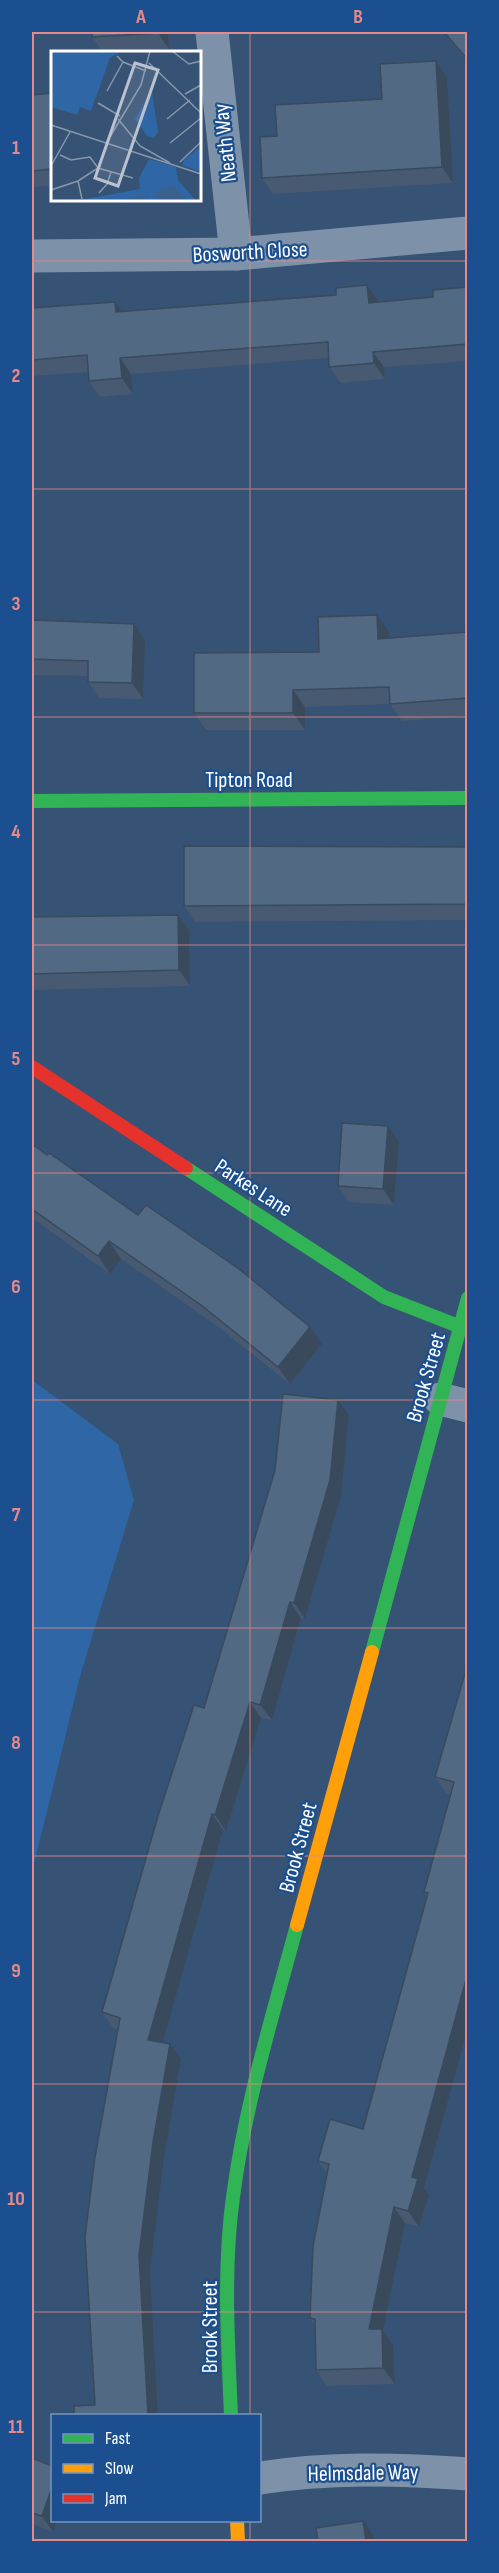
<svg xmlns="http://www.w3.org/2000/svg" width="499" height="2573" font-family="'Sofia Sans Condensed',sans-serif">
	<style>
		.green { fill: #2f66a5 }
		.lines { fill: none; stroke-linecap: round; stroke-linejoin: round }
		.street { stroke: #7d92a8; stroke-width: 33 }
		.fast { stroke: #30b455; stroke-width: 14 }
		.slow { stroke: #ff9f0a; stroke-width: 14 }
		.jam { stroke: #e5322d; stroke-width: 14 }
		.wall { fill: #475a72 }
		.shaded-wall { fill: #394a5c }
		.building { fill: #526984; stroke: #394a5c; stroke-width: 1.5 }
		.grid { fill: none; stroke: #e88989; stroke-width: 1.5; stroke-opacity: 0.55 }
		.labels { text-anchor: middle; stroke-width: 4.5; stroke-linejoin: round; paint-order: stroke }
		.street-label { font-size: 22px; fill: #fff; stroke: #1b4f8f }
		.inset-river { fill: none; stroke: #3b618d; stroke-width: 3 }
		.inset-road { fill: none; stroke: #8697ac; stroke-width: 1.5 }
		.view { fill: #b9c2ce; fill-opacity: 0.15; stroke: #b9c2ce; stroke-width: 3 }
		.inset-edge { fill: none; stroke: #fff; stroke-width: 3 }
		.neatline { fill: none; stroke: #e88989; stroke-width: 2 }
		.grid-label { font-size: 20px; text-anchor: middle; font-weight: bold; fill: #e88989 }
	</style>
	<rect width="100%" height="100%" fill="#365274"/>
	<path class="green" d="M 32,1380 L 118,1444 L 134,1500 L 81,1673 L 32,1872 Z"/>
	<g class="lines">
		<g class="street">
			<path d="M 212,32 L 236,254"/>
			<path d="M 32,256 L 236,254 L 468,233"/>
			<path d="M 440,1399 L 468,1406"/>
			<path d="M 260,2478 C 329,2467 398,2469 468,2474"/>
		</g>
		<g class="fast">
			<path d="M 32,801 L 468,798"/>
			<path d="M 186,1168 L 384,1297 L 461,1327"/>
			<path d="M 372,1652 L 468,1298"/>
			<path d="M 231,2416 C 228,2343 223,2269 233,2197 C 245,2104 273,2015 297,1925"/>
		</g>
		<g class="slow">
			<path d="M 297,1925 L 372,1652"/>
			<path d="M 237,2520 L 238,2542"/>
		</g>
		<path class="jam" d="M 32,1067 L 186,1168"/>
	</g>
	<g class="wall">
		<path d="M 168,32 L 169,49 L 103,52 L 92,37 Z"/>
		<path d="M 444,32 L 468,32 L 468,62 L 455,47 Z"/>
		<path d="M 436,61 L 447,77 L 453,183 L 273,194 L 262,178 L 277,136 L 382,99 Z"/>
		<path d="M 52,93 L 52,186 L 32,187 L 33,189 L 32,189 L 32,95 Z"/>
		<path d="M 468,287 L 468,361 L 384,367 L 385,379 L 341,383 L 329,367 L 329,358 L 131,374 L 133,394 L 100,397 L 89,381 L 89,372 L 32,376 L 32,308 L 122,312 L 378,302 L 433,297 Z"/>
		<path d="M 32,620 L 145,640 L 143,699 L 99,698 L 88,682 L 88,676 L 32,675 Z"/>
		<path d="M 389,632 L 389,638 L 468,632 L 468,716 L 402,721 L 390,704 L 305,707 L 305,730 L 206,730 L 194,713 L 319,652 Z"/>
		<path d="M 468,847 L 468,920 L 195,922 L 184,906 Z"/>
		<path d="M 178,915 L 189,930 L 190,986 L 32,990 L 32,917 Z"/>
		<path d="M 399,1142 L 394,1205 L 349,1202 L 338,1186 Z"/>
		<path d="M 32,1144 L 47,1155 L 138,1215 L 310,1327 L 322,1344 L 290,1384 L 213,1323 L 121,1259 L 110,1274 L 32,1218 Z"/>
		<path d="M 349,1415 L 341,1496 L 305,1619 L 301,1618 L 272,1720 L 261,1718 L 226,1831 L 223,1830 L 162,2042 L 181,2059 L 164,2158 L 150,2271 L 158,2415 L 74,2415 L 95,2405 L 118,2030 L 113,2028 L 102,2012 L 204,1708 Z"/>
		<path d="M 468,1663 L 468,2028 L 424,2188 L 429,2195 L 419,2227 L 405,2223 L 383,2331 L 393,2345 L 395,2384 L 327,2386 L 316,2370 L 315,2326 L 310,2318 L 327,2174 L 318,2161 L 363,2129 L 427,1897 L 424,1892 L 451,1794 L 446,1793 L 435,1777 Z"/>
		<path d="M 32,2458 L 53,2532 L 32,2524 Z"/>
	</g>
	<g class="shaded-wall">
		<path d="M 158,32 L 168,32 L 169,49 L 158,33 Z"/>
		<path d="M 436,61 L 447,77 L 453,183 L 442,167 Z"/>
		<path d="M 367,285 L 378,301 L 380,318 L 369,303 Z"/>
		<path d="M 115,302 L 126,317 L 116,312 Z"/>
		<path d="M 373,352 L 384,367 L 385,379 L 374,363 Z"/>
		<path d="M 120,358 L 131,374 L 133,394 L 122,378 Z"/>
		<path d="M 377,615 L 389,632 L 389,656 L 378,639 Z"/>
		<path d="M 134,624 L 145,640 L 143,699 L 132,683 Z"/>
		<path d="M 293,690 L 305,707 L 305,730 L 293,713 Z"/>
		<path d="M 178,915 L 189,930 L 190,986 L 179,970 Z"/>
		<path d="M 388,1126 L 399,1142 L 394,1205 L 383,1189 Z"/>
		<path d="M 109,1241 L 121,1259 L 110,1274 L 98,1256 Z"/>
		<path d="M 310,1327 L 322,1344 L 290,1384 L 278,1367 Z"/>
		<path d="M 338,1400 L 349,1415 L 341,1496 L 305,1619 L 294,1603 Z"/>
		<path d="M 290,1602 L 301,1618 L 272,1720 L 260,1705 Z"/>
		<path d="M 250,1702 L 261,1718 L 226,1831 L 215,1815 Z"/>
		<path d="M 212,1814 L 223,1830 L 159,2055 L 148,2040 Z"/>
		<path d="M 468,1972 L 468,2028 L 424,2188 L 429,2195 L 419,2227 L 408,2211 L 412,2177 Z"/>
		<path d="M 170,2044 L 181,2059 L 164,2158 L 150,2271 L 158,2415 L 148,2415 L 139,2255 L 153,2142 Z"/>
		<path d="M 394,2207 L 405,2223 L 383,2331 L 393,2345 L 395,2384 L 383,2368 L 369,2329 Z"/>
		<path d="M 52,2487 L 52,2520 L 57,2520 L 53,2532 L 42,2516 Z"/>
		<path d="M 363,2521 L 374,2536 L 375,2541 L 366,2541 Z"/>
	</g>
	<g class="building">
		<path d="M 92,32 L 158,32 L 158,33 L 92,37 Z"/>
		<path d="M 444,32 L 468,32 L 468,60 Z"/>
		<path d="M 436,61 L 442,167 L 262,178 L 260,137 L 277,136 L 275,105 L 382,99 L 380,64 Z"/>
		<path d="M 52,93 L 52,169 L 32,171 L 32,95 Z"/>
		<path d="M 367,285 L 369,303 L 433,297 L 433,290 L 468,287 L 468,344 L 373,352 L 374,363 L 329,367 L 328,342 L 120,358 L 122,378 L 89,381 L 87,355 L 32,360 L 32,308 L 115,302 L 116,312 L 336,295 L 336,288 Z"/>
		<path d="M 377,615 L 378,639 L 468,632 L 468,698 L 390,704 L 389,687 L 293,690 L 293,713 L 194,713 L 194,653 L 319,652 L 318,617 Z"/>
		<path d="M 32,620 L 134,624 L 132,683 L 88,682 L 88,661 L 32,659 Z"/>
		<path d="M 184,846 L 468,847 L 468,904 L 184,906 Z"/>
		<path d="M 178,915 L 179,970 L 32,974 L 32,917 Z"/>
		<path d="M 342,1123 L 388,1126 L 383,1189 L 338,1186 Z"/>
		<path d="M 32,1144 L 47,1155 L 49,1153 L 138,1215 L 146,1205 L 239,1269 L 310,1327 L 278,1367 L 201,1305 L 109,1241 L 98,1256 L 32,1209 Z"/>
		<path d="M 283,1394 L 338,1400 L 330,1480 L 294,1603 L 290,1602 L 260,1705 L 250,1702 L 215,1815 L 212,1814 L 148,2040 L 170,2044 L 153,2142 L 139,2255 L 148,2415 L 74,2415 L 74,2406 L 95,2405 L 85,2237 L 95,2157 L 120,2018 L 102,2012 L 158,1816 L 194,1705 L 204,1708 L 275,1470 Z"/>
		<path d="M 468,1663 L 468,1972 L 412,2177 L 418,2179 L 408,2211 L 394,2207 L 369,2329 L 382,2329 L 383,2368 L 316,2370 L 315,2319 L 310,2318 L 313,2246 L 329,2164 L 318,2161 L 330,2119 L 363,2129 L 428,1893 L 424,1892 L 454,1782 L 435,1777 Z"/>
		<path d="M 32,2458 L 52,2466 L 52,2487 L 42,2516 L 32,2513 Z"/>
		<path d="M 363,2521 L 366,2541 L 318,2541 L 316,2528 Z"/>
		<path d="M 468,2539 L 468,2541 L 437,2541 Z"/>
	</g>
	<path class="grid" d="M 250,32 L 250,2416M 32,261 L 468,261M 32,489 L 468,489M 32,717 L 468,717M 32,945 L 468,945M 32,1173 L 468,1173M 32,1400 L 468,1400M 32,1628 L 468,1628M 32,1856 L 468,1856M 32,2084 L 468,2084M 32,2312 L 468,2312M 250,2520 L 250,2542"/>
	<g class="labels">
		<g class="street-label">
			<text transform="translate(224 143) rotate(-96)" y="8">Neath Way</text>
			<text transform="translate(250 251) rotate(-3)" y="8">Bosworth Close</text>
			<text x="249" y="787">Tipton Road</text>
			<text transform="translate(254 1187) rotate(33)" y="8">Parkes Lane</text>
			<text transform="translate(425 1377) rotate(-74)" y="8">Brook Street</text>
			<text transform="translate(297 1847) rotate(-75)" y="8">Brook Street</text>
			<text transform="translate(209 2327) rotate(-90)" y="8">Brook Street</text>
			<text transform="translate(363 2472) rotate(-1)" y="8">Helmsdale Way</text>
		</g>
	</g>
	<g transform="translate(51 51)">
		<rect width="150" height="150" fill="#365274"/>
		<path d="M 0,0 L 71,0 L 59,7 L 40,60 L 29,56 L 26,64 L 0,56 ZM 101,40 L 107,81 L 103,87 L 96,85 L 84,68 ZM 150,95 L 150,121 L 131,114 L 133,109 ZM 98,108 L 125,116 L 127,129 L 145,150 L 24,150 L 89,138 L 88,127 Z" fill="#2f66a5"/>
		<path d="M 123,135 L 137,150 L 107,150 L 105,141 Z" fill="#3b618d"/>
		<path class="inset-river" d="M 70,150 L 99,145"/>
		<path class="inset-road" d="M 121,0 L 138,13 L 150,10M 66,5 L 72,11 L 95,20M 98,12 L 150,62M 56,40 L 72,11M 134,43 L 150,34M 47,52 L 69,65M 67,68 L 89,95 L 119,112M 116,68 L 139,49M 0,74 L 150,123M 56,91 L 90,34 L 99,0M 119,92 L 150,67M 9,104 L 20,109 L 39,106 L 47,117 L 82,127M 129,111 L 150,91M 0,115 L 19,81M 27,130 L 31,148M 0,139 L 27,130 L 47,117M 48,142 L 56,133 L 60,121"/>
		<path class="view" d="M 84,12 L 107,19 L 67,135 L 44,127 Z"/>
		<rect width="150" height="150" class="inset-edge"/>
	</g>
	<rect width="499" height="2573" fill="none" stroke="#1b4f8f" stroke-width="66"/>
	<rect x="51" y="2414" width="210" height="108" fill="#1b4f8f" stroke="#7695bc" stroke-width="1.5"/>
	<rect x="63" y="2434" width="30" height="9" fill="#30b455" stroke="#7695bc" stroke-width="1.5"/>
	<text x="105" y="2444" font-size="18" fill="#ffffff">Fast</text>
	<rect x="63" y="2464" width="30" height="9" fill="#ff9f0a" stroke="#7695bc" stroke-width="1.5"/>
	<text x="105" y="2474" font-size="18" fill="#ffffff">Slow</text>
	<rect x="63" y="2494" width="30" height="9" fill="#e5322d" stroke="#7695bc" stroke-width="1.5"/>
	<text x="105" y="2504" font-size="18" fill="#ffffff">Jam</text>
	<rect x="33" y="33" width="433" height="2507" class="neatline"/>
	<g class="grid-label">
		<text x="141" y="23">A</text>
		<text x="358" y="23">B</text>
		<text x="16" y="154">1</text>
		<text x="16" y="382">2</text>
		<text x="16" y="610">3</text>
		<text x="16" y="838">4</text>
		<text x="16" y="1065">5</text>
		<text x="16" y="1293">6</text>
		<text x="16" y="1521">7</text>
		<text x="16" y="1749">8</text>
		<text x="16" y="1977">9</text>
		<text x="16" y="2205">10</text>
		<text x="16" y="2433">11</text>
	</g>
</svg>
